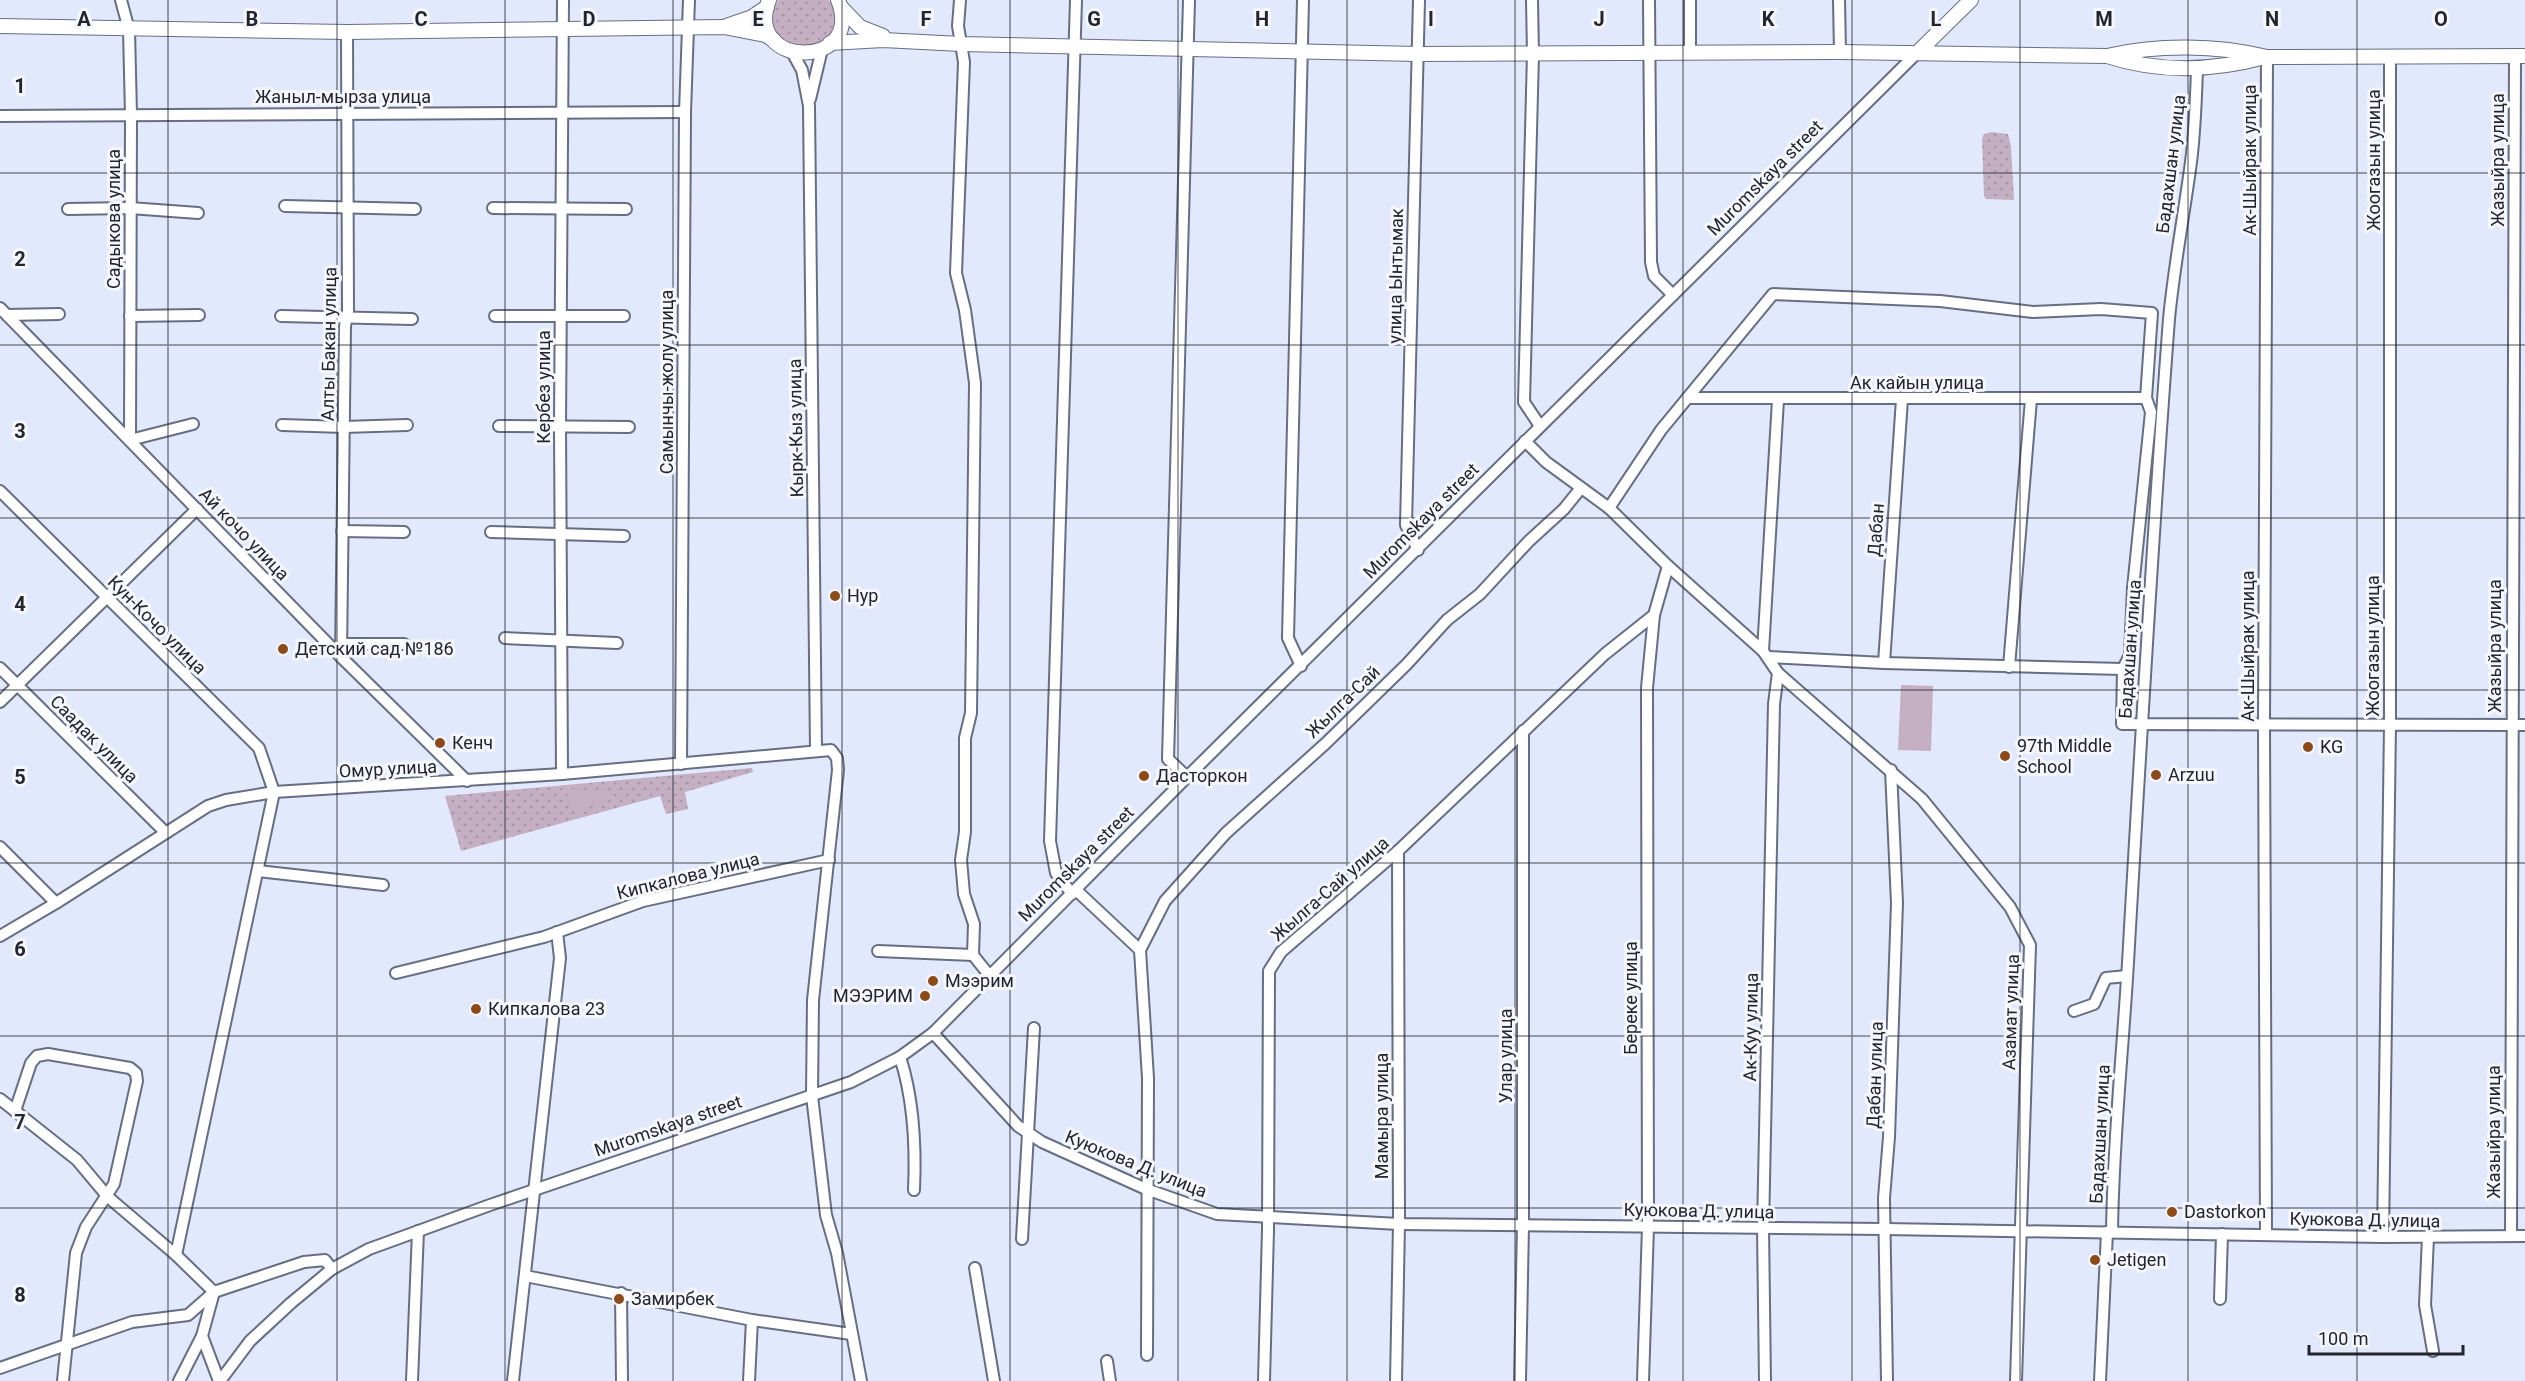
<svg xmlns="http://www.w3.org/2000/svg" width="2525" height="1381" font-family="Roboto,sans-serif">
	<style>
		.grass { fill: url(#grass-dots) }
		.park { fill: #c4afc3 }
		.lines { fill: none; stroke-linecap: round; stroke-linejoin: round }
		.minor-casing { stroke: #666e83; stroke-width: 14 }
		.major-casing { stroke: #666e83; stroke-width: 16 }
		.minor { stroke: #fff; stroke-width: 10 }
		.major { stroke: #fff; stroke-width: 14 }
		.grid { fill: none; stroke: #22252e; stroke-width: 1.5; stroke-opacity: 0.55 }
		.poi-dot { fill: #8c4a18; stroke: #f5f7fc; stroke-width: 2 }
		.labels { text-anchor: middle; stroke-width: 6; stroke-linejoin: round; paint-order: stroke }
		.street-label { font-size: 18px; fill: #22252e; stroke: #f5f7fc }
		.poi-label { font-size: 18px; fill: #22252e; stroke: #f5f7fc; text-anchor: start }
		.grid-label { font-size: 20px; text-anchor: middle; font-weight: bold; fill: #22252e; stroke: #f5f7fc; stroke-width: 6; stroke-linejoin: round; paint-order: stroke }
	</style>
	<defs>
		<pattern id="grass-dots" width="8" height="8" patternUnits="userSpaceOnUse" patternTransform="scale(1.5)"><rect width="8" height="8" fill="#c4afc3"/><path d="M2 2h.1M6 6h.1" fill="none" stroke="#a896a8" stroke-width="1.8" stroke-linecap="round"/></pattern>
	</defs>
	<rect width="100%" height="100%" fill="#e2e9fd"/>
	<g class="grass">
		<path d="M 778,0 L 829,0 C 862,58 748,63 778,0 Z"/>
		<path d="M 1992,132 L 2008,134 L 2011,146 L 2014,200 L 1986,199 L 1984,196 L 1982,139 L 1984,134 Z"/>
		<path d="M 752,768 L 753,772 L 685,792 L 688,809 L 666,814 L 660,796 L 461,851 L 445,796 Z"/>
	</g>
	<g class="park">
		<path d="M 1901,685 L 1933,686 L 1931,751 L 1898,750 Z"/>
		<path d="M 566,789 L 607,791 L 610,800 L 571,811 Z"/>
	</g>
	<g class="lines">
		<g class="minor-casing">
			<g id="minor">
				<path d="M 121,0 L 129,30 L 131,115 L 130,440 L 193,424"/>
				<path d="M 960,0 L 958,26 L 964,62 L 956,273 L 965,310 L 975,383 L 971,713 L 965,738 L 965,832 L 961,860 L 964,894 L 974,924 L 973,955 L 989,975"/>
				<path d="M 1532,0 L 1533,54 L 1524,402 L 1540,426"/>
				<path d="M 1649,0 L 1651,262 L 1654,276 L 1673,295"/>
				<path d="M 1690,0 L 1690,53"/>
				<path d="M 1839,0 L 1840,52"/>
				<path d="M 792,52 L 802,70 L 809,106 L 816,751"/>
				<path d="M 810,99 L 822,49"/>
				<path d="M 0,116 L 685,112"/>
				<path d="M 285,206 L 415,209"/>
				<path d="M 493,208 L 626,209"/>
				<path d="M 68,209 L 130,208 L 198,213"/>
				<path d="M 0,308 L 341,657 L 467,781"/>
				<path d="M 7,315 L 59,314"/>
				<path d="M 130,316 L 199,315"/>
				<path d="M 281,316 L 412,319"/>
				<path d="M 495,316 L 624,316"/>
				<path d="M 1687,398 L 2146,398"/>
				<path d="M 282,425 L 344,427 L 407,425"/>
				<path d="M 499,426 L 629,427"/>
				<path d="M 1525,441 L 1546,462 L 1609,508 L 1668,566 L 1763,651 L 1778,673 L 1922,799 L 2010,907 L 2030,945 L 2016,1381"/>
				<path d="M 0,491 L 259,748 L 274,792 L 176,1255"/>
				<path d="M 1609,508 L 1661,430 L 1773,294 L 1940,301 L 2033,312 L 2101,309 L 2152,313 L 2146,398 L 2151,412 L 2133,588 L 2130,655 L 2123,669 L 1884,663 L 1768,657"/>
				<path d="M 342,531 L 404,532"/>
				<path d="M 491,532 L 624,536"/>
				<path d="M 1418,550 L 1406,525 L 1419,0"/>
				<path d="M 505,638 L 617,643"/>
				<path d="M 341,644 L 404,644"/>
				<path d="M 1763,651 L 1778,400"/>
				<path d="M 341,657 L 345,326 L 348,311 L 347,32"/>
				<path d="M 1884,663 L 1902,399"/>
				<path d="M 1301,666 L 1288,638 L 1303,0"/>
				<path d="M 2009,667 L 2031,399"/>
				<path d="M 0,668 L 166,833"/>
				<path d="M 2123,669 L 2122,724 L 2525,725"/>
				<path d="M 0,702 L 197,509"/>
				<path d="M 681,764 L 685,112 L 689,0"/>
				<path d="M 562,774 L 560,426 L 563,0"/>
				<path d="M 1187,777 L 1168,759 L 1189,0"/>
				<path d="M 0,847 L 56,903"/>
				<path d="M 258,871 L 383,885"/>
				<path d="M 1076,890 L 1140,950 L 1148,1078 L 1147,1355"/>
				<path d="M 1072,894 L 1056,873 L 1050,841 L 1076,0"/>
				<path d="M 0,936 L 56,903 L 208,806 L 226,800 L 274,792 L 562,774 L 831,750 L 837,758 L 838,770 L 813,1000 L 812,1096 L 826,1215 L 837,1253 L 861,1381"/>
				<path d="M 1140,950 L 1165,901 L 1226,833 L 1325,744 L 1407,664 L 1447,620 L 1480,594 L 1529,541 L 1564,509 L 1581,488"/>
				<path d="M 878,951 L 973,955"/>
				<path d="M 396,973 L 544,937 L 643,901 L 829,860"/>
				<path d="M 2074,1011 L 2094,1004 L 2106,978 L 2127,976"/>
				<path d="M 933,1033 L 1018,1126 L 1042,1142 L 1146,1189 L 1217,1214 L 1399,1224 L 1885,1229 L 2383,1237 L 2525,1236"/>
				<path d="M 900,1057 C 914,1100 916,1145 914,1190"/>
				<path d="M 0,1099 L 77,1160 L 108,1197 L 176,1255 L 214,1292 L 202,1336 L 179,1381"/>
				<path d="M 15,1111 L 31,1063 L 37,1056 L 48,1054 L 130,1068 L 136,1073 L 137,1081 L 114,1184 L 86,1227 L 76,1253 L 63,1381"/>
				<path d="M 2112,1232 C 2113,1136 2124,1041 2129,945 C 2141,737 2153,528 2169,319 C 2174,266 2184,215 2191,162 C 2195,131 2196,100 2197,69"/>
				<path d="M 2266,1235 L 2264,725 L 2267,57"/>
				<path d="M 2511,1236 L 2515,56"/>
				<path d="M 2383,1237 L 2390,726 L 2390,56"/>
				<path d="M 2428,1237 L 2425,1305 L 2433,1351"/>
				<path d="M 1022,1239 L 1034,1028"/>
				<path d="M 975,1268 L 994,1381"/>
				<path d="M 525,1276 L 752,1320 L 851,1334"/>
				<path d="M 621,1293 L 622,1381"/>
				<path d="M 2220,1299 L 2222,1234"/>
				<path d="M 202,1336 L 219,1381"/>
				<path d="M 1107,1361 L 1110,1381"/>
				<path d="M 0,1368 L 132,1322 L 188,1315 L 214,1292 L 304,1262 L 325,1260 L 332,1269"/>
				<path d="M 220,1381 L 250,1341 L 291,1303 L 332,1269 L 369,1249 L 490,1205 L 851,1082 L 900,1057 L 933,1033 L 1187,777 L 1917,53"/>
				<path d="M 412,1381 L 418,1231"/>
				<path d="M 513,1381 L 560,958 L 557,932"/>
				<path d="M 749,1381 L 752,1320"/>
				<path d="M 1264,1381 L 1268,1230 L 1269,971 L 1281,952 L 1398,851 L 1605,654 L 1654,615 L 1668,566"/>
				<path d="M 1396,1381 L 1399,1224 L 1398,851"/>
				<path d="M 1520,1381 L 1523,1225 L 1523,731"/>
				<path d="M 1643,1381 L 1648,1227 L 1647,688 L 1654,615"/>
				<path d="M 1765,1381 L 1763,1228 L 1774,704 L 1778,673"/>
				<path d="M 1887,1381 L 1884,1198 L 1889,1137 L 1897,903 L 1891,770"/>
				<path d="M 2100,1381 L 2107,1232"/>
			</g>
		</g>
		<g class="major-casing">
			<g id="major">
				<path d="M 769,0 C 742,70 866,70 838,0"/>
				<path d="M 841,7 L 860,27 L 883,36"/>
				<path d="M 0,26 L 347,32 L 724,27 L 765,35 L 774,40"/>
				<path d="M 726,26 L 752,17 L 767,7"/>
				<path d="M 830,43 L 883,40 L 961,44 L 1418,54 L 1840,52 L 2107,56 C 2158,44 2217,45 2267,57 L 2525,56"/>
				<path d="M 1917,53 L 1971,0"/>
				<path d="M 2107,56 C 2159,73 2213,71 2265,57"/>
			</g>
		</g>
		<use href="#minor" class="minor"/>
		<use href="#major" class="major"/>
	</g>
	<path class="grid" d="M 168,0 L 168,1381M 337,0 L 337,1381M 505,0 L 505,1381M 673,0 L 673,1381M 842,0 L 842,1381M 1010,0 L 1010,1381M 1178,0 L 1178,1381M 1347,0 L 1347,1381M 1515,0 L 1515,1381M 1683,0 L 1683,1381M 1852,0 L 1852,1381M 2020,0 L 2020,1381M 2188,0 L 2188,1381M 2357,0 L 2357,1381M 0,173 L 2525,173M 0,345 L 2525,345M 0,518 L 2525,518M 0,690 L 2525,690M 0,863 L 2525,863M 0,1036 L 2525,1036M 0,1208 L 2525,1208"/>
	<g class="poi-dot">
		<circle cx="835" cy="596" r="6"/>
		<circle cx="283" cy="649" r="6"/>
		<circle cx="440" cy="743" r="6"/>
		<circle cx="2308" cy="747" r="6"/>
		<circle cx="2005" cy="756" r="6"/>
		<circle cx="2156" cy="775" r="6"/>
		<circle cx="1144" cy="776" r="6"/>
		<circle cx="933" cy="981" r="6"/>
		<circle cx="925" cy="996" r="6"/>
		<circle cx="476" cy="1009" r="6"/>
		<circle cx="2172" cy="1212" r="6"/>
		<circle cx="2095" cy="1260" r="6"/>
		<circle cx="619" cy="1299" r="6"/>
	</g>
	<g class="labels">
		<g class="street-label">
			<text x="343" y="103">Жаныл-мырза улица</text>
			<text transform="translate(2250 160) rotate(-90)" y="6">Ак-Шыйрак улица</text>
			<text transform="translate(2374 160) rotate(-90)" y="6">Жоогазын улица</text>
			<text transform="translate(2498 160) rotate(-90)" y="6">Жазыйра улица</text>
			<text transform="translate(2171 164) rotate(-83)" y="6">Бадахшан улица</text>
			<text transform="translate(1765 178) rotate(-45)" y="6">Muromskaya street</text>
			<text transform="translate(114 219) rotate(-90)" y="6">Садыкова улица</text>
			<text transform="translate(1396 276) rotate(-89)" y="6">улица Ынтымак</text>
			<text transform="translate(329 344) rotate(-89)" y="6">Алты Бакан улица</text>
			<text transform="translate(667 382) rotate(-90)" y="6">Самынчы-жолу улица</text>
			<text x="1917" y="389">Ак кайын улица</text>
			<text transform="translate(544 387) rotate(-90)" y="6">Кербез улица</text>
			<text transform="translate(796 428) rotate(-91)" y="6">Кырк-Кыз улица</text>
			<text transform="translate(1421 521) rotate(-45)" y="6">Muromskaya street</text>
			<text transform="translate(1876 530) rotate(-86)" y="6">Дабан</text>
			<text transform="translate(244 534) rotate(46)" y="6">Ай кочо улица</text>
			<text transform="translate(157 625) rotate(45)" y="6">Кун-Кочо улица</text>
			<text transform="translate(2248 646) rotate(-90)" y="6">Ак-Шыйрак улица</text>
			<text transform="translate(2373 646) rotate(-90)" y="6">Жоогазын улица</text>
			<text transform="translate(2495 646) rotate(-90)" y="6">Жазыйра улица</text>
			<text transform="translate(2130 649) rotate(-86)" y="6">Бадахшан улица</text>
			<text transform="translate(1343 702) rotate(-44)" y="6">Жылга-Сай</text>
			<text transform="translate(94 739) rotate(45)" y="6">Саадак улица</text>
			<text transform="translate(388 769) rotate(-3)" y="6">Омур улица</text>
			<text transform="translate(1076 864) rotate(-45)" y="6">Muromskaya street</text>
			<text transform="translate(688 876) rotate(-14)" y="6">Кипкалова улица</text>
			<text transform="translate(1330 889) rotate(-41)" y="6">Жылга-Сай улица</text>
			<text transform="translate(1631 998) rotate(-90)" y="6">Береке улица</text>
			<text transform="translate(2011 1012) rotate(-88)" y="6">Азамат улица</text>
			<text transform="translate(1751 1027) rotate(-89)" y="6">Ак-Куу улица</text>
			<text transform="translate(1506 1056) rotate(-90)" y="6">Улар улица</text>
			<text transform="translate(1875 1075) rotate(-88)" y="6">Дабан улица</text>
			<text transform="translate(1382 1116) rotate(-90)" y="6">Мамыра улица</text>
			<text transform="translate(668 1126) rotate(-19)" y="6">Muromskaya street</text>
			<text transform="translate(2494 1132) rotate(-90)" y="6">Жазыйра улица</text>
			<text transform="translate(2100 1134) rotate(-87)" y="6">Бадахшан улица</text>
			<text transform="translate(1136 1164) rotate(22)" y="6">Куюкова Д. улица</text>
			<text transform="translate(1699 1211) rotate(1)" y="6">Куюкова Д. улица</text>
			<text transform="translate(2365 1220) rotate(1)" y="6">Куюкова Д. улица</text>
		</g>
		<g class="poi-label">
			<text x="847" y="602">Нур</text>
			<text x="295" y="655">Детский сад №186</text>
			<text x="452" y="749">Кенч</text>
			<text x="2017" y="752">97th Middle<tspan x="2017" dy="21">School</tspan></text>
			<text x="2320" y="753">KG</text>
			<text x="2168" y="781">Arzuu</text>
			<text x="1156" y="782">Дасторкон</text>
			<text x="945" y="987">Мээрим</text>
			<text x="913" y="1002" text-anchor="end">МЭЭРИМ</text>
			<text x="488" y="1015">Кипкалова 23</text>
			<text x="2184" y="1218">Dastorkon</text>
			<text x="2107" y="1266">Jetigen</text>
			<text x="631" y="1305">Замирбек</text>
		</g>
	</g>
	<g class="grid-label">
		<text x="84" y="26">A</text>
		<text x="252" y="26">B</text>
		<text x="421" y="26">C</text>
		<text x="589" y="26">D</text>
		<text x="758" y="26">E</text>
		<text x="926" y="26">F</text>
		<text x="1094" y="26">G</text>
		<text x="1262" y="26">H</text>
		<text x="1431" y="26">I</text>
		<text x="1599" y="26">J</text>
		<text x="1768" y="26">K</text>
		<text x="1936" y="26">L</text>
		<text x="2104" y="26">M</text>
		<text x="2272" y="26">N</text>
		<text x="2441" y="26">O</text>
		<text x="20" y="93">1</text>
		<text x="20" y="266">2</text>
		<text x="20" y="438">3</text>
		<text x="20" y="611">4</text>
		<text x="20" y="784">5</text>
		<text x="20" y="956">6</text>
		<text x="20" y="1129">7</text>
		<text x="20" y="1302">8</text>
	</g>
	<path d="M2309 1345v9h154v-9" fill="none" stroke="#22252e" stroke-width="3"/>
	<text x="2318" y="1345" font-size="18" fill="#22252e" stroke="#f5f7fc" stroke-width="4.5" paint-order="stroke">100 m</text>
</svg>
